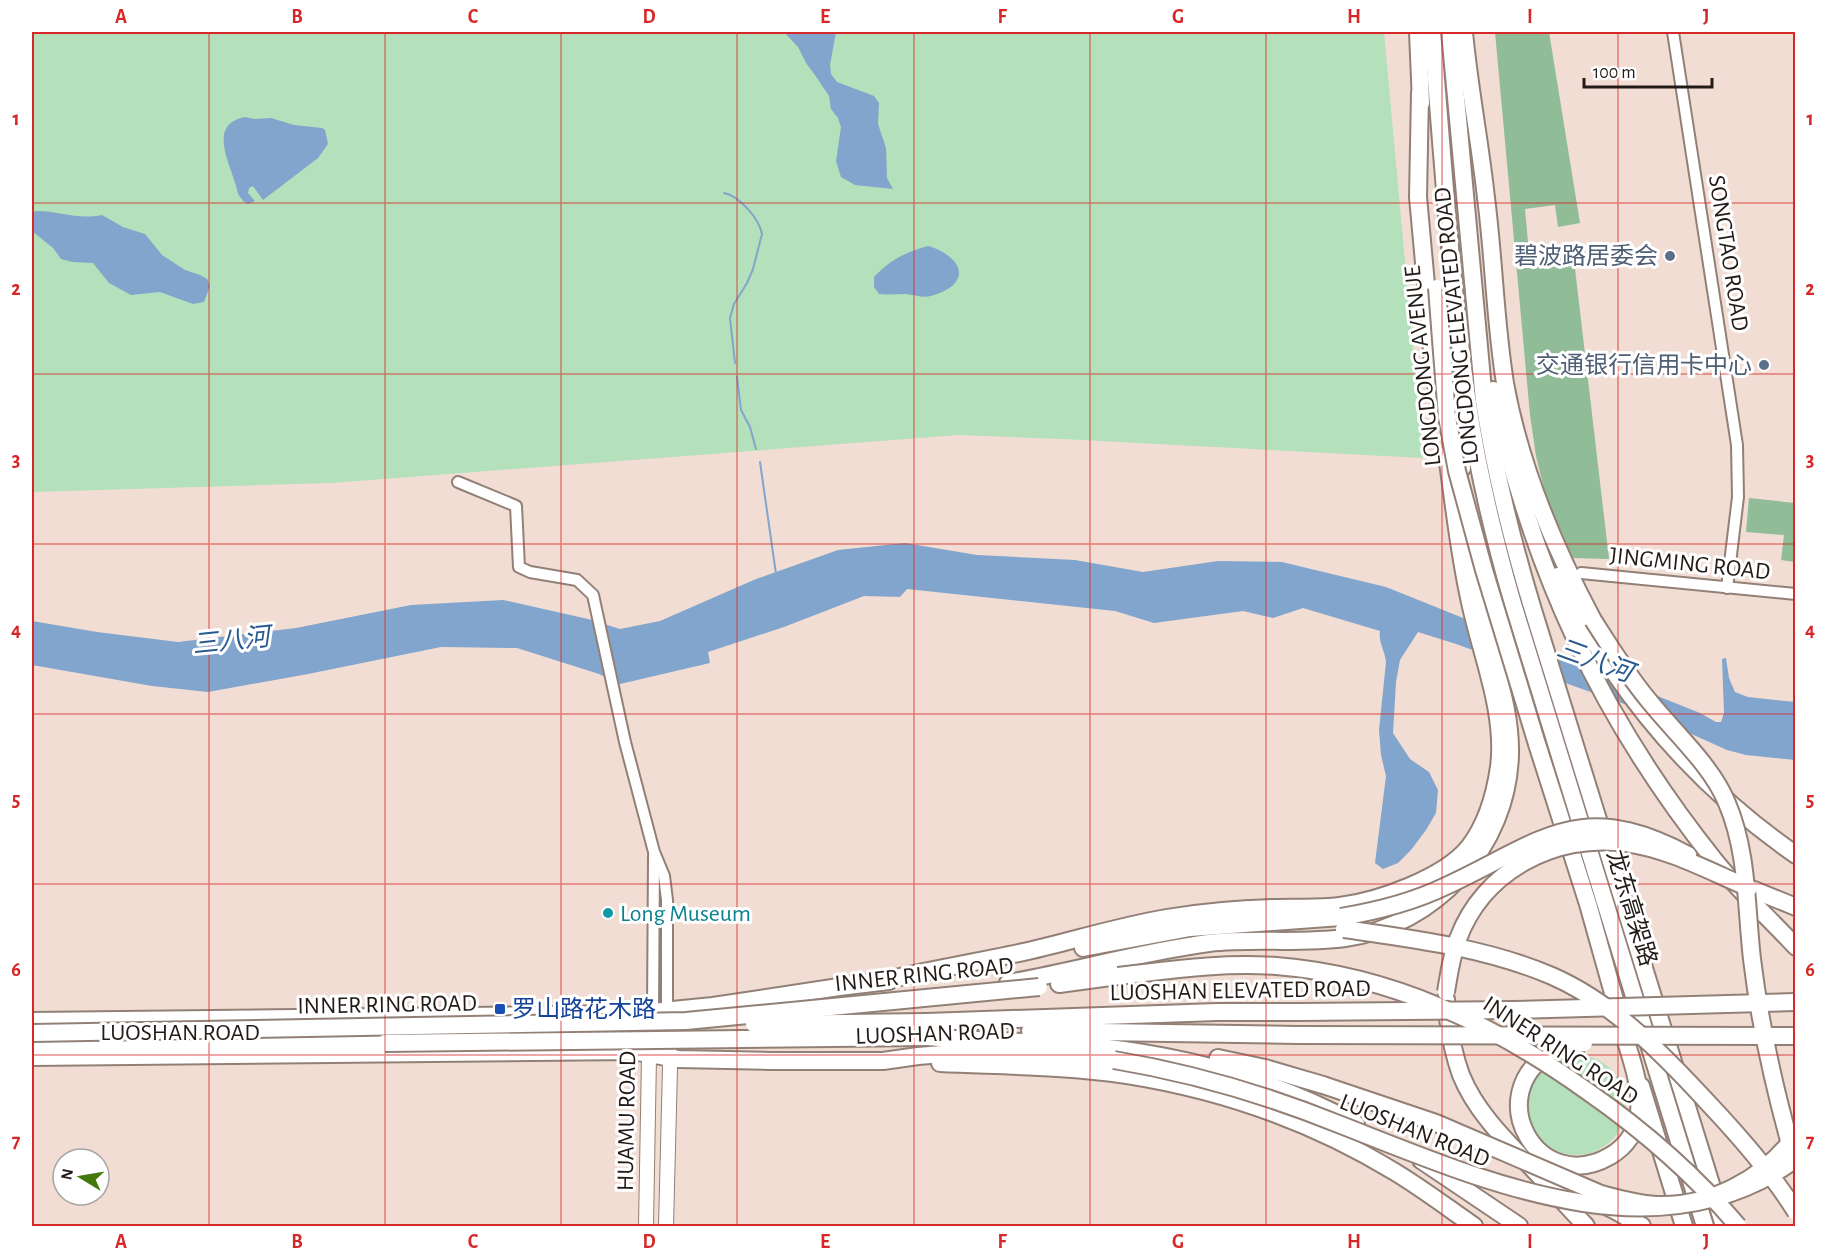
<svg xmlns="http://www.w3.org/2000/svg" width="1827" height="1258" font-family="'Alegreya Sans','Noto Sans SC',sans-serif">
	<style>
		.green { fill: #b4e0bb }
		.forest { fill: #90bc98 }
		.water { fill: #82a5cd }
		.lines { fill: none; stroke-linecap: round; stroke-linejoin: round }
		.stream { stroke: #82a5cd; stroke-width: 2 }
		.minor-casing { stroke: #928077; stroke-width: 14 }
		.secondary-casing { stroke: #928077; stroke-width: 16 }
		.primary-casing { stroke: #928077; stroke-width: 20 }
		.trunk-casing { stroke: #928077; stroke-width: 20 }
		.minor { stroke: #fff; stroke-width: 10 }
		.secondary { stroke: #fff; stroke-width: 14 }
		.primary { stroke: #fff; stroke-width: 16 }
		.trunk { stroke: #fff; stroke-width: 16 }
		.primary-bridge-casing { stroke: #928077; stroke-width: 20; stroke-linecap: butt }
		.trunk-bridge-casing { stroke: #928077; stroke-width: 20; stroke-linecap: butt }
		.primary-bridge { stroke: #fff; stroke-width: 16 }
		.trunk-bridge { stroke: #fff; stroke-width: 16 }
		.grid { fill: none; stroke: #d62828; stroke-width: 1.5; stroke-opacity: 0.55 }
		.service-dot { fill: #5c6f8a; stroke: #fff; stroke-width: 2 }
		.culture-dot { fill: #0f9aa8; stroke: #fff; stroke-width: 2 }
		.transit-dot { fill: #1a4fb4; stroke: #fff; stroke-width: 2 }
		.labels { text-anchor: middle; stroke-width: 6; stroke-linejoin: round; paint-order: stroke }
		.street-label { font-size: 24px; fill: #221b18; stroke: #fff }
		.service-label { font-size: 24px; fill: #4e5e75; stroke: #fff; text-anchor: end }
		.culture-label { font-size: 24px; fill: #0d838f; stroke: #fff; text-anchor: start }
		.transit-label { font-size: 24px; fill: #164399; stroke: #fff; text-anchor: start }
		.water-label { font-size: 26px; font-style: italic; fill: #28598d; stroke: #fff }
		.neatline { fill: none; stroke: #d62828; stroke-width: 2 }
		.grid-label { font-size: 20px; text-anchor: middle; font-weight: bold; fill: #d62828 }
	</style>
	<rect width="100%" height="100%" fill="#f1ddd3"/>
	<g class="green">
		<path d="M 32,32 L 1384,32 L 1423,458 L 1062,439 L 958,435 L 332,483 L 32,492 Z"/>
		<circle cx="1576" cy="1105" r="50"/>
	</g>
	<g class="forest">
		<path d="M 1495,32 L 1549,32 L 1580,223 L 1558,227 L 1555,205 L 1525,209 L 1530,264 L 1574,260 L 1609,559 L 1573,558 L 1546,497 L 1536,456 L 1530,415 Z"/>
		<path d="M 1749,498 L 1795,503 L 1795,562 L 1781,560 L 1784,535 L 1746,532 Z"/>
	</g>
	<g class="water">
		<path d="M 784,32 L 836,32 L 830,65 L 831,74 L 837,82 L 874,96 L 879,103 L 878,124 L 886,148 L 887,178 L 893,189 L 855,185 L 841,177 L 836,161 L 841,127 L 838,118 L 831,109 L 829,96 L 815,75 L 806,63 L 798,47 Z"/>
		<path d="M 245,117 L 254,119 L 271,118 L 294,125 L 322,128 L 325,130 L 328,144 L 318,158 L 263,200 L 253,186 L 249,188 L 248,193 L 255,201 L 248,204 L 243,201 L 238,194 C 234,169 204,125 245,117 Z"/>
		<path d="M 36,211 C 60,211 77,220 102,215 L 123,227 L 145,234 L 162,255 L 185,270 L 200,275 L 207,279 L 210,286 L 204,302 L 193,304 L 160,292 L 131,295 L 109,283 L 93,263 L 72,262 L 61,259 L 53,248 L 32,231 L 32,213 Z"/>
		<path d="M 928,246 C 941,249 966,263 957,280 C 953,288 941,293 934,295 C 924,299 916,295 906,294 C 897,294 888,295 879,294 L 874,287 L 874,277 C 890,260 906,252 928,246 Z"/>
		<path d="M 905,543 L 977,555 L 1075,560 L 1143,572 L 1218,561 L 1282,562 L 1386,587 L 1700,713 L 1716,722 L 1721,722 L 1724,713 L 1722,659 L 1726,658 L 1729,678 L 1735,692 L 1748,697 L 1795,702 L 1795,760 L 1746,755 L 1727,750 L 1627,705 L 1456,644 L 1418,632 L 1400,660 L 1396,682 L 1393,733 L 1410,759 L 1429,772 L 1438,790 L 1436,813 L 1426,830 L 1411,850 L 1398,863 L 1383,869 L 1375,863 L 1386,776 L 1381,755 L 1379,730 L 1386,662 C 1385,651 1378,642 1380,631 L 1303,608 L 1273,618 L 1243,611 L 1154,623 L 1115,611 L 907,589 L 900,597 L 864,596 L 784,627 L 708,652 L 710,663 L 620,684 L 599,674 L 517,648 L 441,647 L 308,674 L 208,692 L 152,686 L 32,665 L 32,621 L 97,632 L 178,642 L 296,628 L 411,605 L 503,600 L 588,619 L 620,629 L 660,621 L 756,579 L 838,550 Z"/>
	</g>
	<g class="lines">
		<g class="stream">
			<path d="M 724,193 C 739,196 759,218 762,234 L 753,269 L 747,283 L 734,304 L 730,318 L 735,363"/>
			<path d="M 737,377 L 741,410 L 750,427 L 756,449"/>
			<path d="M 760,462 L 776,574"/>
		</g>
		<g class="minor-casing">
			<g id="minor">
				<path d="M 1673,32 L 1737,445 L 1738,497 L 1727,588"/>
				<path d="M 458,482 L 516,506 L 519,567 L 530,572 L 577,580 L 593,595 L 625,742 L 654,852 L 664,876 L 667,900 L 667,1011"/>
				<path d="M 1581,573 L 1796,594"/>
				<path d="M 653,1012 L 654,856"/>
			</g>
		</g>
		<g class="secondary-casing">
			<g id="secondary">
				<path d="M 646,1226 L 649,1056 L 653,1012"/>
				<path d="M 666,1226 L 670,1068 L 669,1049"/>
			</g>
		</g>
		<g class="primary-casing">
			<g id="primary">
				<path d="M 1418,32 L 1421,103"/>
				<path d="M 1464,32 C 1469,87 1480,142 1486,198 C 1494,259 1495,321 1505,383 C 1520,467 1553,545 1593,620"/>
				<path d="M 1420,93 L 1418,197 L 1434,372 L 1441,412"/>
				<path d="M 1537,744 L 1588,904 L 1620,1018"/>
				<path d="M 1749,888 L 1796,907"/>
				<path d="M 1083,948 L 1190,928 L 1341,917"/>
				<path d="M 878,982 C 928,970 978,962 1028,951 C 1075,940 1120,926 1167,918 C 1203,912 1238,909 1274,908 C 1296,907 1318,909 1340,906 C 1378,901 1444,878 1469,847 C 1486,825 1495,795 1499,767 C 1506,712 1481,655 1470,602 C 1459,554 1454,504 1447,455"/>
				<path d="M 32,1021 L 632,1014 L 713,1006 L 839,987 L 889,981"/>
				<path d="M 32,1057 L 632,1051 L 678,1059 L 770,1061 L 883,1061 L 918,1056 L 968,1052 L 1033,1053 L 1114,1060"/>
				<path d="M 940,1063 C 1003,1066 1065,1066 1127,1075 C 1222,1090 1313,1122 1395,1172 C 1423,1189 1448,1208 1474,1226"/>
				<path d="M 1641,1086 L 1684,1226"/>
			</g>
		</g>
		<g class="trunk-casing">
			<g id="trunk">
				<path d="M 1432,32 C 1443,156 1450,281 1468,404 C 1478,472 1494,538 1513,604 L 1705,1226"/>
				<path d="M 1450,32 L 1484,401 C 1495,472 1512,541 1533,610 L 1724,1226"/>
				<path d="M 1493,390 C 1532,570 1600,717 1715,861 C 1740,892 1769,918 1796,947"/>
				<path d="M 1458,401 L 1462,468"/>
				<path d="M 1558,576 C 1614,690 1691,782 1796,855"/>
				<path d="M 1008,983 C 1075,971 1141,952 1209,943 C 1254,938 1300,944 1345,938 C 1435,926 1508,847 1510,754 C 1511,715 1498,677 1488,639 C 1479,605 1474,570 1469,536"/>
				<path d="M 1059,984 L 1118,976"/>
				<path d="M 1446,999 C 1448,1025 1452,1050 1461,1075 C 1476,1112 1506,1141 1533,1169 C 1551,1188 1568,1207 1586,1226"/>
				<path d="M 927,1022 L 1217,1012 L 1298,1012"/>
				<path d="M 1030,1031 L 1298,1035"/>
				<path d="M 927,1037 C 985,1042 1043,1041 1100,1047 C 1190,1057 1277,1081 1356,1124"/>
				<path d="M 32,1046 L 385,1043"/>
				<path d="M 1551,1052 C 1480,1096 1539,1197 1610,1156 C 1626,1147 1637,1131 1639,1112 C 1642,1086 1630,1056 1623,1031"/>
				<path d="M 1218,1058 L 1265,1068 L 1323,1085"/>
				<path d="M 1421,1160 L 1519,1226"/>
				<path d="M 1548,1178 L 1616,1211 L 1642,1226"/>
			</g>
		</g>
		<use href="#minor" class="minor"/>
		<use href="#secondary" class="secondary"/>
		<use href="#primary" class="primary"/>
		<use href="#trunk" class="trunk"/>
		<g class="primary-bridge-casing">
			<g id="primary-bridge">
				<path d="M 1437,288 L 1447,417 L 1457,471 L 1484,570 L 1537,744"/>
				<path d="M 1593,620 C 1611,648 1628,676 1650,702 C 1675,733 1712,766 1727,803 C 1748,852 1746,907 1752,959 C 1760,1026 1775,1091 1793,1155"/>
				<path d="M 1341,917 C 1377,911 1413,902 1446,886 C 1543,841 1579,797 1688,855"/>
				<path d="M 1344,929 C 1414,939 1487,948 1552,976 C 1614,1003 1665,1056 1710,1105 C 1741,1138 1772,1173 1796,1212"/>
				<path d="M 1114,1060 C 1192,1073 1267,1095 1341,1125 C 1482,1180 1654,1258 1790,1163"/>
			</g>
		</g>
		<g class="trunk-bridge-casing">
			<g id="trunk-bridge">
				<path d="M 1118,976 C 1170,970 1223,962 1276,966 C 1392,975 1493,1024 1587,1091 C 1643,1130 1694,1174 1738,1226"/>
				<path d="M 1446,992 C 1449,974 1451,957 1458,939 C 1483,871 1555,833 1626,843 C 1669,849 1709,871 1749,888"/>
				<path d="M 1298,1012 L 1514,1010 L 1796,1002"/>
				<path d="M 754,1024 L 927,1022"/>
				<path d="M 32,1033 L 686,1021 L 1039,987"/>
				<path d="M 1298,1035 L 1796,1036"/>
				<path d="M 385,1043 L 927,1037"/>
				<path d="M 1551,1052 L 1567,1045 L 1584,1043"/>
				<path d="M 1323,1085 L 1436,1123 L 1601,1194 C 1619,1199 1637,1204 1656,1205 C 1711,1207 1763,1179 1796,1135"/>
			</g>
		</g>
		<use href="#primary-bridge" class="primary-bridge"/>
		<use href="#trunk-bridge" class="trunk-bridge"/>
	</g>
	<path class="grid" d="M 209,32 L 209,1226M 385,32 L 385,1226M 561,32 L 561,1226M 737,32 L 737,1226M 914,32 L 914,1226M 1090,32 L 1090,1226M 1266,32 L 1266,1226M 1442,32 L 1442,1226M 1618,32 L 1618,1226M 32,203 L 1796,203M 32,374 L 1796,374M 32,544 L 1796,544M 32,714 L 1796,714M 32,884 L 1796,884M 32,1055 L 1796,1055"/>
	<g class="service-dot">
		<circle cx="1670" cy="256" r="6"/>
		<circle cx="1764" cy="365" r="6"/>
	</g>
	<circle class="culture-dot" cx="608" cy="913" r="6"/>
	<rect class="transit-dot" x="494" y="1003" width="12" height="12" rx="3"/>
	<g class="labels">
		<g class="street-label">
			<text transform="translate(1729 253) rotate(81)" y="8">SONGTAO ROAD</text>
			<text transform="translate(1456 326) rotate(-96)" y="8">LONGDONG ELEVATED ROAD</text>
			<text transform="translate(1422 366) rotate(-96)" y="8">LONGDONG AVENUE</text>
			<text transform="translate(1690 563) rotate(6)" y="8">JINGMING ROAD</text>
			<text transform="translate(1632 908) rotate(73)" y="8">龙东高架路</text>
			<text transform="translate(924 974) rotate(-6)" y="8">INNER RING ROAD</text>
			<text transform="translate(1240 990) rotate(-1)" y="8">LUOSHAN ELEVATED ROAD</text>
			<text transform="translate(387 1004) rotate(-1)" y="8">INNER RING ROAD</text>
			<text x="180" y="1040">LUOSHAN ROAD</text>
			<text transform="translate(935 1033) rotate(-2)" y="8">LUOSHAN ROAD</text>
			<text transform="translate(1561 1050) rotate(33)" y="8">INNER RING ROAD</text>
			<text transform="translate(626 1121) rotate(-89)" y="8">HUAMU ROAD</text>
			<text transform="translate(1415 1130) rotate(22)" y="8">LUOSHAN ROAD</text>
		</g>
		<g class="service-label">
			<text x="1658" y="264">碧波路居委会</text>
			<text x="1752" y="373">交通银行信用卡中心</text>
		</g>
		<g class="culture-label">
			<text x="620" y="921">Long Museum</text>
		</g>
		<g class="transit-label">
			<text x="512" y="1017">罗山路花木路</text>
		</g>
		<g class="water-label">
			<text transform="translate(231 640) rotate(-6)" y="9">三八河</text>
			<text transform="translate(1595 660) rotate(20)" y="9">三八河</text>
		</g>
	</g>
	<rect width="1827" height="1258" fill="none" stroke="#ffffff" stroke-width="66"/>
	<g transform="translate(81 1177) rotate(281)"><circle r="28" fill="#ffffff" stroke="#a7a4a3" stroke-width="1.5"/>
	<path d="M0-4.5L10 22L0 15L-10 22Z" fill="#44790b"/>
	<text y="-9" font-size="16" font-weight="bold" text-anchor="middle" fill="#221b18">N</text>
	</g>
	<path d="M1584 78v9h128v-9" fill="none" stroke="#221b18" stroke-width="3"/>
	<text x="1593" y="78" font-size="18" fill="#221b18" stroke="#ffffff" stroke-width="4.5" paint-order="stroke">100 m</text>
	<rect x="33" y="33" width="1761" height="1192" class="neatline"/>
	<g class="grid-label">
		<text x="121" y="23">A</text>
		<text x="297" y="23">B</text>
		<text x="473" y="23">C</text>
		<text x="649" y="23">D</text>
		<text x="825" y="23">E</text>
		<text x="1002" y="23">F</text>
		<text x="1178" y="23">G</text>
		<text x="1354" y="23">H</text>
		<text x="1530" y="23">I</text>
		<text x="1706" y="23">J</text>
		<text x="16" y="125">1</text>
		<text x="1810" y="125">1</text>
		<text x="16" y="295">2</text>
		<text x="1810" y="295">2</text>
		<text x="16" y="466">3</text>
		<text x="1810" y="466">3</text>
		<text x="16" y="636">4</text>
		<text x="1810" y="636">4</text>
		<text x="16" y="806">5</text>
		<text x="1810" y="806">5</text>
		<text x="16" y="976">6</text>
		<text x="1810" y="976">6</text>
		<text x="16" y="1147">7</text>
		<text x="1810" y="1147">7</text>
		<text x="121" y="1248">A</text>
		<text x="297" y="1248">B</text>
		<text x="473" y="1248">C</text>
		<text x="649" y="1248">D</text>
		<text x="825" y="1248">E</text>
		<text x="1002" y="1248">F</text>
		<text x="1178" y="1248">G</text>
		<text x="1354" y="1248">H</text>
		<text x="1530" y="1248">I</text>
		<text x="1706" y="1248">J</text>
	</g>
</svg>
